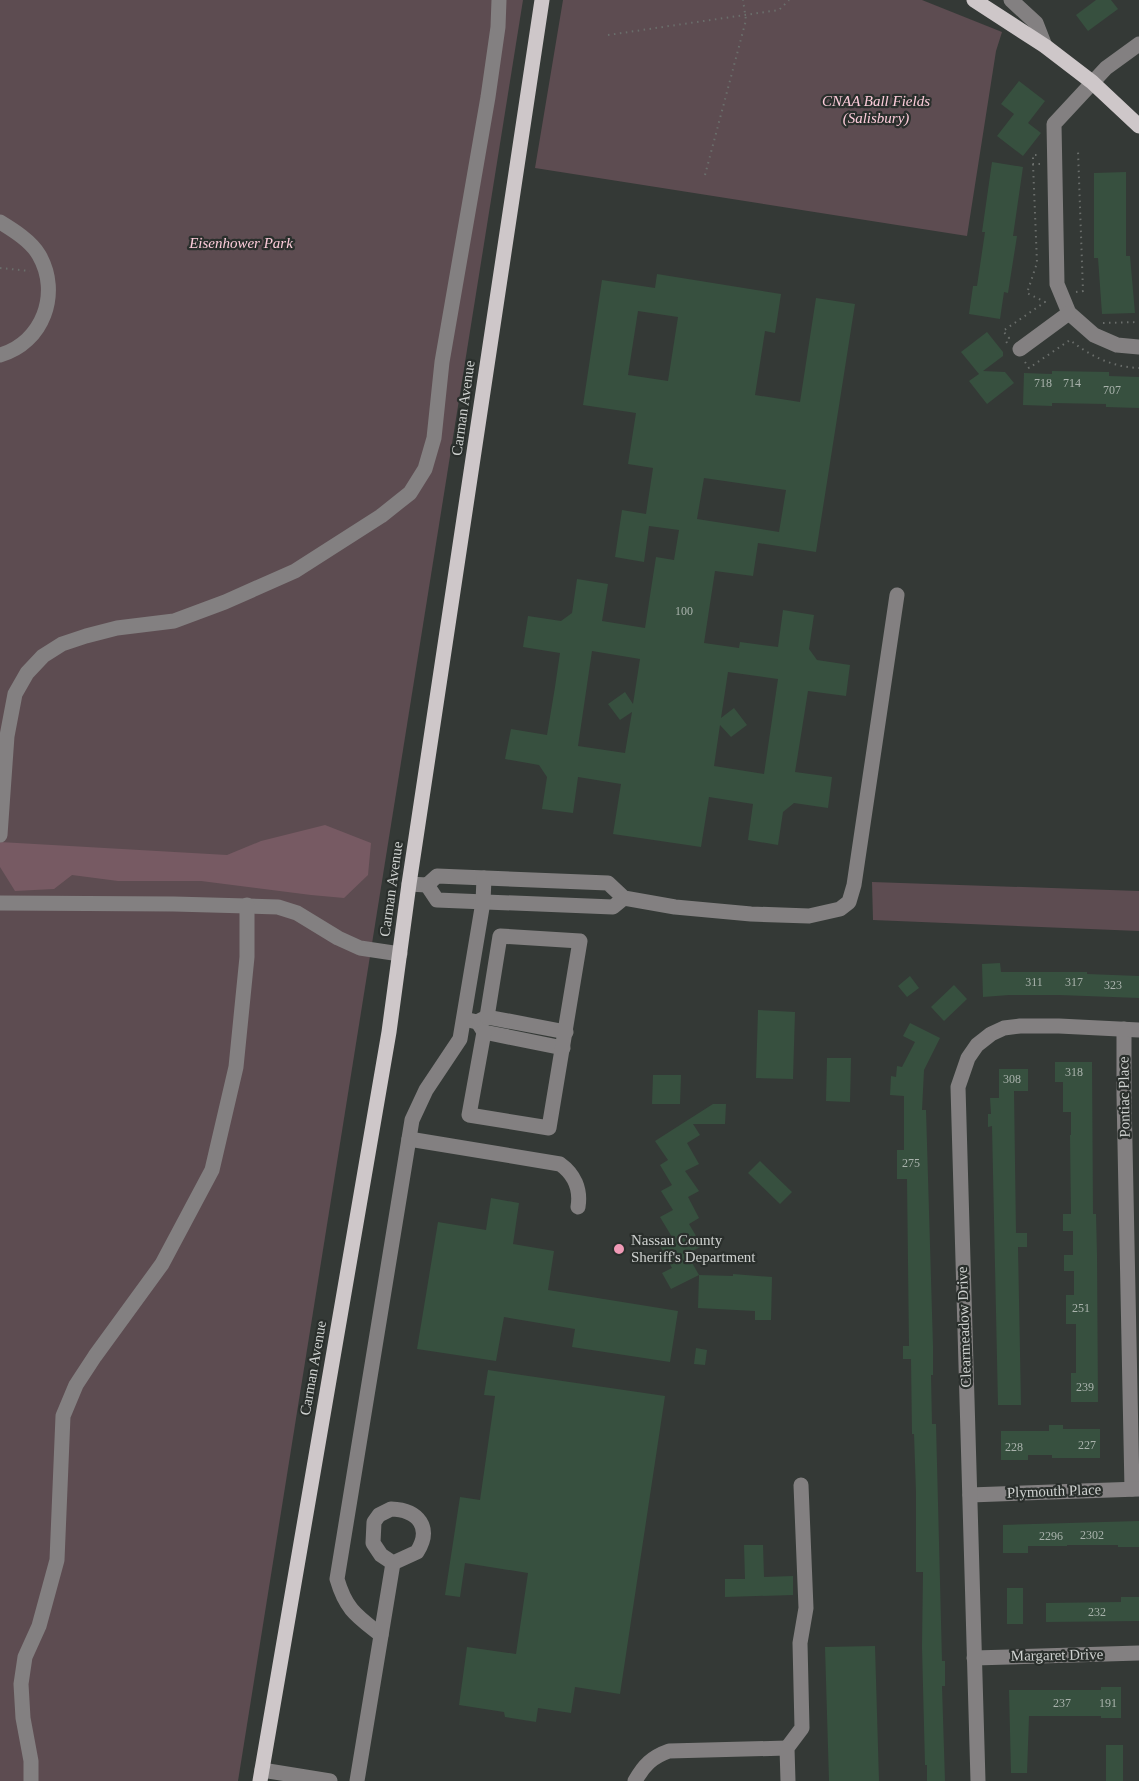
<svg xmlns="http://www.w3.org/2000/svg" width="1139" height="1781" font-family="Georgia,serif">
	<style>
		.green { fill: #5d4c51 }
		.forest { fill: #775a63 }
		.building { fill: #37503f; fill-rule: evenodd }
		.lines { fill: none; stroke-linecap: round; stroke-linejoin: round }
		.path { stroke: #6a6e6b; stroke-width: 2; stroke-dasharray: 1.5 4.5; stroke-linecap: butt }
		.minor { stroke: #838081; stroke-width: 15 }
		.major { stroke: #cec7c9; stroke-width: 15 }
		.poi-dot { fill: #f09ab6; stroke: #2a2f2c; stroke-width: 2 }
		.labels { text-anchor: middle; stroke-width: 4.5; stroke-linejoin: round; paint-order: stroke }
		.number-label { font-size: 12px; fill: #a9b2ac }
		.park-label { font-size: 15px; font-style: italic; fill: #fcccda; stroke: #2a2f2c }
		.street-label { font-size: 15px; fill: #cfd2d0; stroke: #2a2f2c }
		.poi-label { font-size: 15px; fill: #cfd2d0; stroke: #2a2f2c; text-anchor: start }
	</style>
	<rect width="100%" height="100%" fill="#343936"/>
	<g class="green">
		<path d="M 0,0 L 523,0 L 238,1781 L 0,1781 Z"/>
		<path d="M 563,0 L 922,0 L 1002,32 L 996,51 L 967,236 L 535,168 Z"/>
		<path d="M 872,882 L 1139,891 L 1139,931 L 873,920 Z"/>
	</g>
	<path class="forest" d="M 325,825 L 371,843 L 368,875 L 344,898 L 311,895 L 201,881 L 118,881 L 72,875 L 54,889 L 15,891 L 0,867 L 0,842 L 227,855 L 261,841 Z"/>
	<g class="building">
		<path d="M 1096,0 L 1111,0 L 1118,9 L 1088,31 L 1076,15 Z"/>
		<path d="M 1019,81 L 1045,101 L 1028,123 L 1041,133 L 1023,156 L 997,136 L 1014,114 L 1001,104 Z"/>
		<path d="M 992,162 L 1023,167 L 1013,236 L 1017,236 L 1008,293 L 1004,292 L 1000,319 L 969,314 L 973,286 L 977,286 L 985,232 L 982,232 Z"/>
		<path d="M 1126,172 L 1126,256 L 1130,256 L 1135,313 L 1102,314 L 1098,258 L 1094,258 L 1094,173 Z"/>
		<path d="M 657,274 L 781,294 L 775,333 L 765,331 L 755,395 L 800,402 L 816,298 L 855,304 L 816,552 L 758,543 L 753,576 L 715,571 L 704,643 L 739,648 L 740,642 L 778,647 L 783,610 L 814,615 L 809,649 L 817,660 L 850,665 L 846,696 L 808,691 L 801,735 L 795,772 L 832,777 L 828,808 L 794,803 L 783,812 L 778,845 L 748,840 L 753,804 L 709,797 L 701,847 L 613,834 L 621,784 L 578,777 L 573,813 L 542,809 L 547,777 L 539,765 L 505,759 L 511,729 L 547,735 L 555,687 L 560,653 L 523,647 L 528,616 L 561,621 L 572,613 L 577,579 L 608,584 L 602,621 L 645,628 L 656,557 L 674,560 L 679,530 L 649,526 L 644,562 L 615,557 L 622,510 L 646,514 L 653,468 L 628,464 L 636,413 L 583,405 L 602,280 L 655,288 ZM 638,311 L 678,317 L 668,381 L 628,375 ZM 704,478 L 786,490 L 779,532 L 697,519 ZM 592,651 L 640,659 L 633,704 L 625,692 L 608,704 L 620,720 L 632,712 L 625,753 L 578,746 ZM 728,672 L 778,679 L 764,774 L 714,766 L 720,725 L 731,737 L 747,725 L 734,708 L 721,718 Z"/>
		<path d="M 987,332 L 1003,352 L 1003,356 L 983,371 L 1005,372 L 1014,383 L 987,404 L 969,381 L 979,374 L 961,352 Z"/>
		<path d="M 1052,371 L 1109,372 L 1109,376 L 1139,377 L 1139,408 L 1106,407 L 1106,404 L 1052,403 L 1052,406 L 1023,405 L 1024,373 L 1052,374 Z"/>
		<path d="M 1000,963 L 1001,972 L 1087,972 L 1087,974 L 1139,976 L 1139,998 L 1059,995 L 1009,995 L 983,997 L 982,964 Z"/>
		<path d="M 910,976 L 919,988 L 907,997 L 898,986 Z"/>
		<path d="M 954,985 L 967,999 L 944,1021 L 931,1007 Z"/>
		<path d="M 758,1010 L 795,1012 L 793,1079 L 756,1078 Z"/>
		<path d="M 910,1023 L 940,1038 L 924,1070 L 922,1110 L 926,1110 L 933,1346 L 933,1375 L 931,1375 L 932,1424 L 936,1424 L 942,1661 L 945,1661 L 945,1686 L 942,1686 L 945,1781 L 927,1781 L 927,1765 L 925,1765 L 922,1647 L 923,1572 L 916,1572 L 916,1492 L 914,1434 L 912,1434 L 911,1359 L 903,1359 L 903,1346 L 909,1346 L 907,1179 L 897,1179 L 897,1150 L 904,1150 L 904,1096 L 890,1095 L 891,1076 L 896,1077 L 897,1066 L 902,1067 L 915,1042 L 903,1036 Z"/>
		<path d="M 827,1058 L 851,1058 L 850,1102 L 826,1101 Z"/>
		<path d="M 1055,1062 L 1092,1062 L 1093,1214 L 1096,1214 L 1097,1255 L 1098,1402 L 1071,1402 L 1071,1373 L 1076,1373 L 1076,1324 L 1066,1324 L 1066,1295 L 1074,1295 L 1074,1271 L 1064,1271 L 1064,1255 L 1073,1255 L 1073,1231 L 1063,1231 L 1063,1214 L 1071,1214 L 1070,1135 L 1071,1135 L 1071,1112 L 1063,1112 L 1063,1082 L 1055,1082 Z"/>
		<path d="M 999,1069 L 1028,1069 L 1028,1091 L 1014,1091 L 1016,1233 L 1027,1233 L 1027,1247 L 1018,1247 L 1021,1405 L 998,1405 L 992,1126 L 988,1127 L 988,1114 L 991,1114 L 990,1098 L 999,1098 Z"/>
		<path d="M 653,1075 L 681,1075 L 680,1104 L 652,1104 Z"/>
		<path d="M 713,1104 L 726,1104 L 725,1124 L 693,1124 L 700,1135 L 687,1143 L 699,1164 L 685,1171 L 699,1191 L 688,1197 L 699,1218 L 689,1224 L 702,1246 L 687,1254 L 699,1275 L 671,1289 L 662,1273 L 672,1268 L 659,1244 L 672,1237 L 660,1217 L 673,1210 L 661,1191 L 672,1185 L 660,1165 L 668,1160 L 655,1141 Z"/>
		<path d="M 760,1161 L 792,1192 L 780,1204 L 748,1173 Z"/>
		<path d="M 491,1198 L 519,1203 L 513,1244 L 554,1251 L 548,1290 L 678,1311 L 670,1362 L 572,1347 L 575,1329 L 504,1317 L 496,1361 L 417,1349 L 438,1222 L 486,1230 Z"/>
		<path d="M 733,1274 L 772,1277 L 771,1320 L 755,1320 L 755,1311 L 698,1308 L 699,1275 L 733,1276 Z"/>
		<path d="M 696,1348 L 707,1350 L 705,1365 L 694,1364 Z"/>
		<path d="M 488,1370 L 665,1396 L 620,1694 L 575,1687 L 571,1713 L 538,1708 L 536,1722 L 505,1717 L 504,1712 L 459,1705 L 467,1647 L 516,1654 L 528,1573 L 465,1563 L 460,1597 L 445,1595 L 460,1497 L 480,1500 L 495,1396 L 484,1395 Z"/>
		<path d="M 1049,1425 L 1063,1425 L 1063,1429 L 1100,1429 L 1100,1458 L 1052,1458 L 1052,1455 L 1028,1455 L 1028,1460 L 1001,1460 L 1001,1431 L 1049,1431 Z"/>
		<path d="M 1139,1521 L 1139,1547 L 1118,1547 L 1118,1545 L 1067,1545 L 1067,1546 L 1028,1546 L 1028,1553 L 1003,1553 L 1003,1525 Z"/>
		<path d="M 744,1545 L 763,1545 L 764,1577 L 793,1576 L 793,1595 L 725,1597 L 725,1579 L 745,1579 Z"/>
		<rect x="1007" y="1588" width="16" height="36"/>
		<path d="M 1121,1597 L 1139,1597 L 1139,1621 L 1046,1622 L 1046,1603 L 1121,1602 Z"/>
		<path d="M 875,1646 L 879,1781 L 829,1781 L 825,1647 Z"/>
		<path d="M 1101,1687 L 1121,1687 L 1121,1718 L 1101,1718 L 1101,1716 L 1029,1716 L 1027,1773 L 1011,1773 L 1009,1690 L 1101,1690 Z"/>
		<rect x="1106" y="1745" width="17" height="36"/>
	</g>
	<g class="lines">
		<g class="path">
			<path d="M 608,35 L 779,10 L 789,0"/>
			<path d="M 1040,164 L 1033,164 L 1033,155 L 1040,155"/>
			<path d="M 705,175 L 746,20 L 743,0"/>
			<path d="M 0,268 L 30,271"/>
			<path d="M 1076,292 L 1083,291 L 1078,151"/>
			<path d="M 1103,323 L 1139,322"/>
			<path d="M 1007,343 L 1006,341 L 1009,338 L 1003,331 L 1045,302 L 1027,293 L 1037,263 L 1033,164"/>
			<path d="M 1025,362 L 1029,368 L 1070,340 C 1090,356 1112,367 1139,368"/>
		</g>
		<g class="minor">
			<path d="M 1011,0 L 1036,23 L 1045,46"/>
			<path d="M 1139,44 L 1106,68 L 1054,124 L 1057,284 L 1069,313 L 1094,335 L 1117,345 L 1139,347"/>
			<path d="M 0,222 C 13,230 31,241 39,255 C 61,293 43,343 0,355"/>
			<path d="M 1020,349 L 1069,313"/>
			<path d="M 0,835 L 7,736 L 15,694 L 27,673 L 43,656 L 62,644 L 86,636 L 117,628 L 174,621 L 225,602 L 295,571 L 381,516 L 410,493 L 425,469 L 434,438 L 442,362 L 488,97 L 498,27 L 499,0"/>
			<path d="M 409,884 L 427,885 L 437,876 L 608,883 L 624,898 L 675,907 L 751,914 L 809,916 L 840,909 L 849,902 L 854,885 L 897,595"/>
			<path d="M 427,885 L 437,900 L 613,907 L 624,898"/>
			<path d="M 0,903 L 174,904 L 278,907 L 297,913 L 338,938 L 360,948 L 400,954"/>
			<path d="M 464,1019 L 477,1022 L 487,1017 L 566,1032"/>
			<path d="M 479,1024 L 484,1032 L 563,1048"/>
			<path d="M 1124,1029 L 1124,1095 L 1132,1489"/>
			<path d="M 484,1032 L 469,1115 L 549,1128 L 580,941 L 500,936 L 487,1017"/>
			<path d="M 409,1139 L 560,1164 C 574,1174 581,1189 578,1207"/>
			<path d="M 970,1495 L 1139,1489"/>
			<path d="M 391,1509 C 419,1510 432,1528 417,1552 L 393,1563 L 381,1555 L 373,1543 L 374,1522 L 379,1515 Z"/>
			<path d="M 381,1635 C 357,1616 346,1610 337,1579 L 412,1120 L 426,1090 L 460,1039 L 483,902 L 484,878"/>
			<path d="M 974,1658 L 1139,1653"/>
			<path d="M 262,1770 L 330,1781"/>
			<path d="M 31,1781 L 31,1761 L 23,1718 L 21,1684 L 25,1657 L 39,1626 L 57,1560 L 63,1416 L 76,1385 L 95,1356 L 162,1264 L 212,1170 L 236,1067 L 247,957 L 247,905"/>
			<path d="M 357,1781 L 393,1563"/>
			<path d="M 635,1781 C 644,1765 652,1757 669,1751 L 787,1748"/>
			<path d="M 788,1781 L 787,1748 L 802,1728 L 800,1643 L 806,1608 L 801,1485"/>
			<path d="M 978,1781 L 958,1087 L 968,1058 L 977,1045 L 991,1034 L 1004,1028 L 1020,1026 L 1059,1026 L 1139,1030"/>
		</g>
		<g class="major">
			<path d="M 974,0 L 1045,46 L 1092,82 L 1139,126"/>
			<path d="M 260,1781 L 389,1032 L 409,884 L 542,0"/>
		</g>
	</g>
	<circle class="poi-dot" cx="619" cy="1249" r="6"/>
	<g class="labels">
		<g class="number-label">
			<text x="1043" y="387">718</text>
			<text x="1072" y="387">714</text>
			<text x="1112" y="394">707</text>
			<text x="684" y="615">100</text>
			<text x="1034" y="986">311</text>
			<text x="1074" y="986">317</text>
			<text x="1113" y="989">323</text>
			<text x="1074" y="1076">318</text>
			<text x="1012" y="1083">308</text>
			<text x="911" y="1167">275</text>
			<text x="1081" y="1312">251</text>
			<text x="1085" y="1391">239</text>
			<text x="1087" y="1449">227</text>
			<text x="1014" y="1451">228</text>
			<text x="1092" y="1539">2302</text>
			<text x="1051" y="1540">2296</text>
			<text x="1097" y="1616">232</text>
			<text x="1062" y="1707">237</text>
			<text x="1108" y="1707">191</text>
		</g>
		<g class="park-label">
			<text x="876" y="106">CNAA Ball Fields<tspan x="876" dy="17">(Salisbury)</tspan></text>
			<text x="241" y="248">Eisenhower Park</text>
		</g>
		<g class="street-label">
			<text transform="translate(463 408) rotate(-82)" y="5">Carman Avenue</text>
			<text transform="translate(391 889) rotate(-82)" y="5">Carman Avenue</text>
			<text transform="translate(1124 1097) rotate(-91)" y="5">Pontiac Place</text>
			<text transform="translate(964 1327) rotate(-92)" y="5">Clearmeadow Drive</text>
			<text transform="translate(313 1368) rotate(-80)" y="5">Carman Avenue</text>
			<text transform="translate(1054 1491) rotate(-2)" y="5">Plymouth Place</text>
			<text transform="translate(1057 1655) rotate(-1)" y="5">Margaret Drive</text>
		</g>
		<g class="poi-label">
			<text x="631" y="1245">Nassau County<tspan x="631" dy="17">Sheriff's Department</tspan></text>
		</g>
	</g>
</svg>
